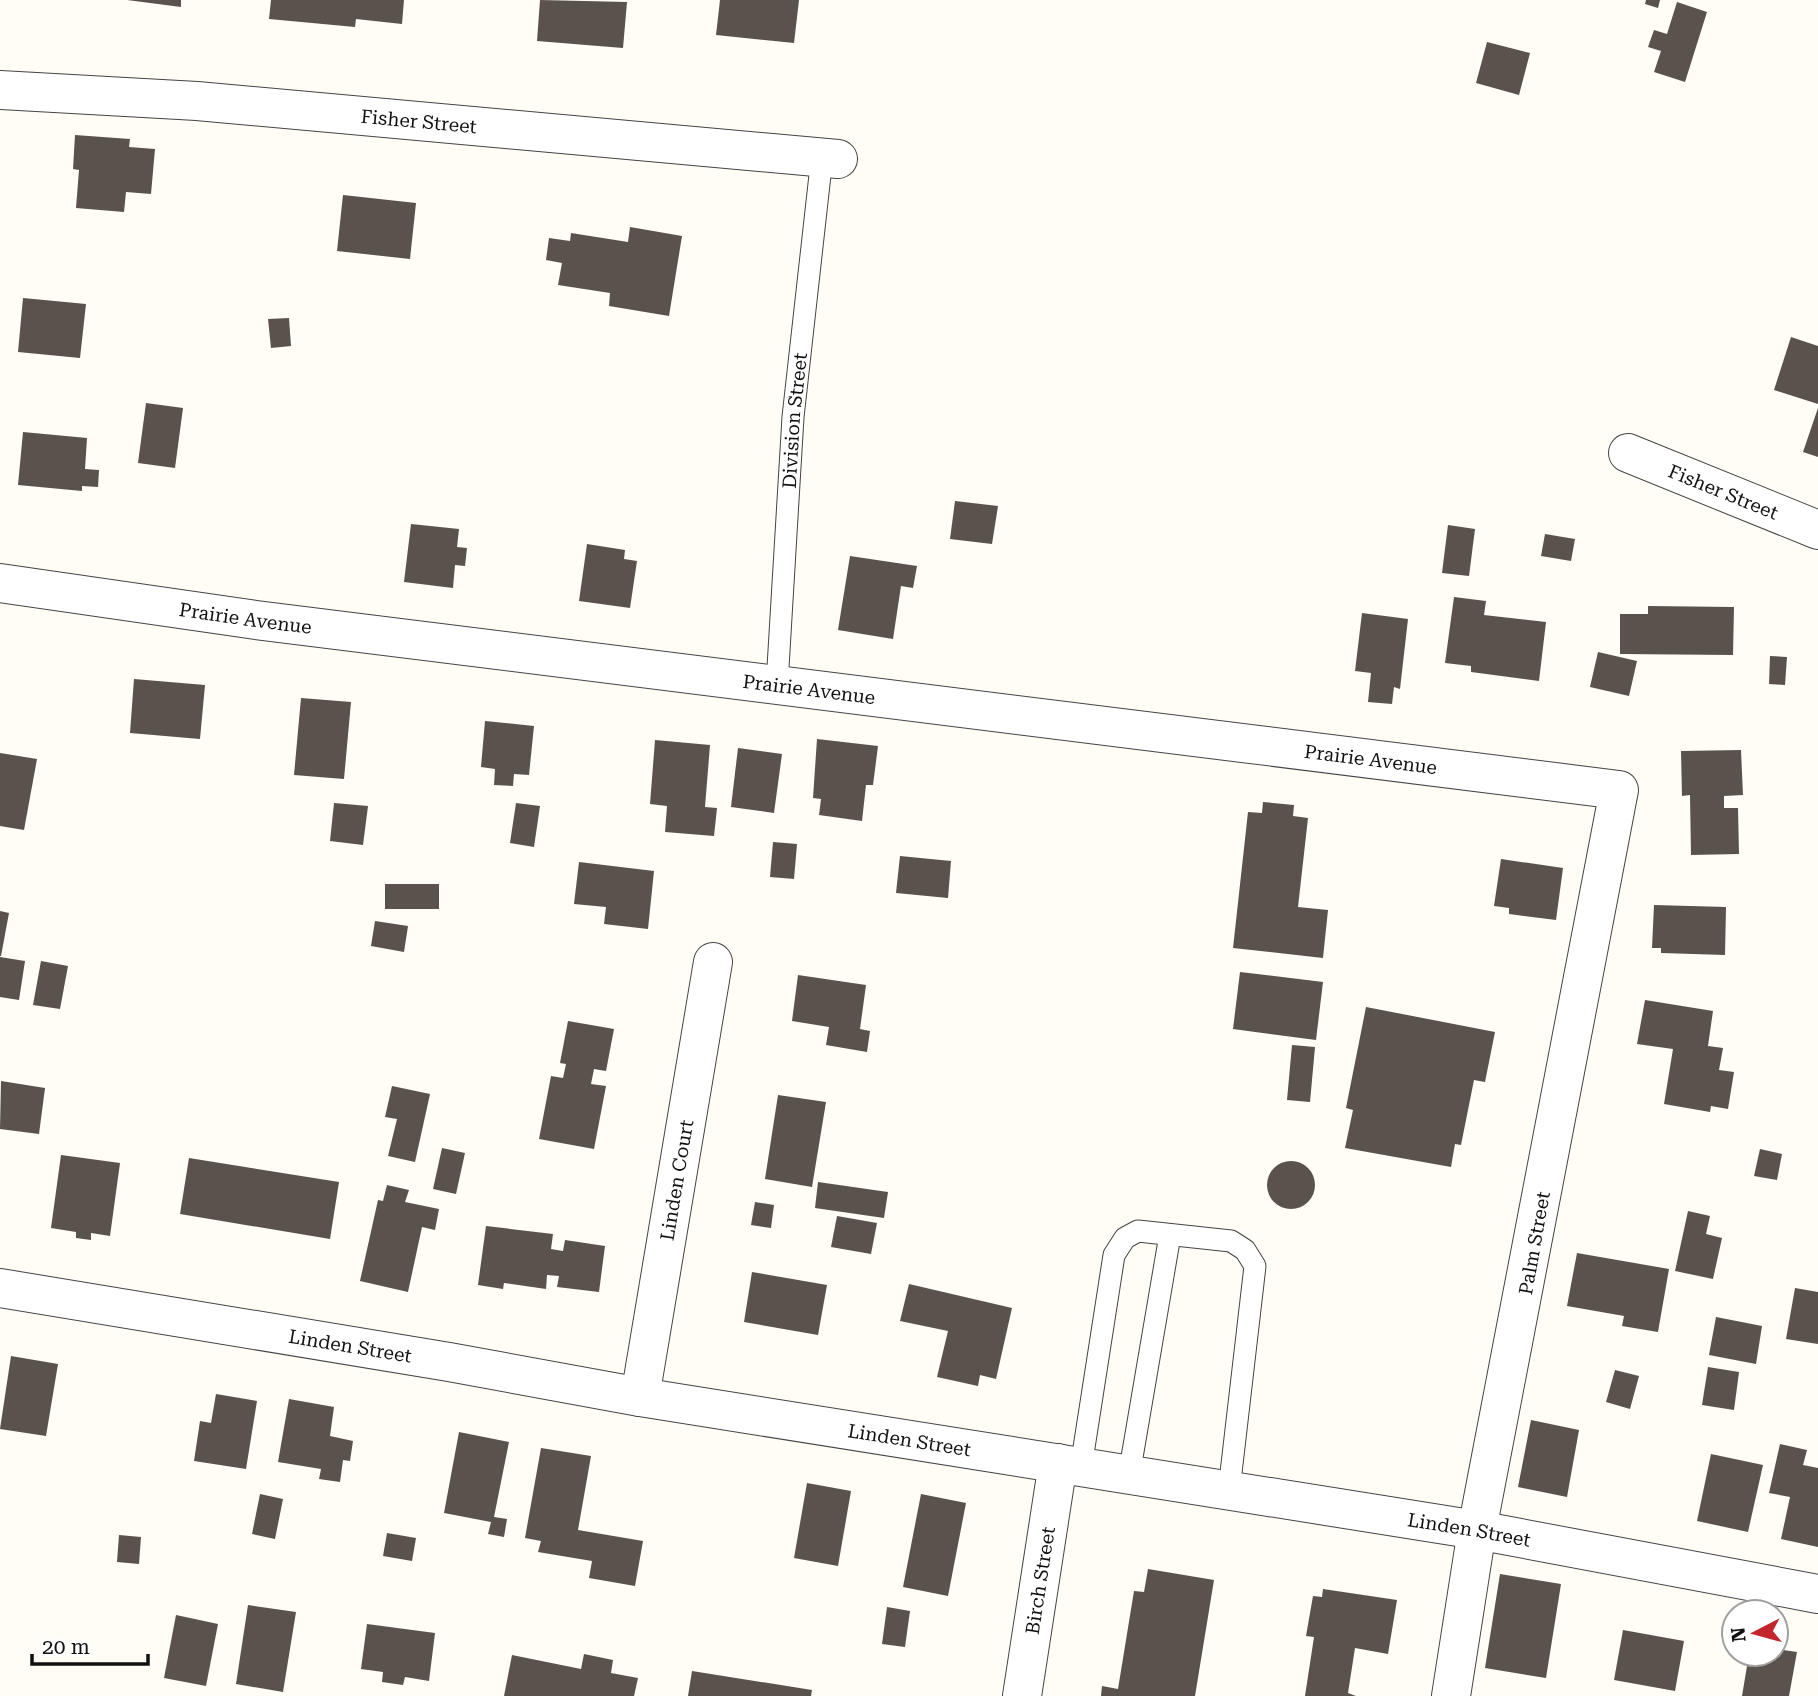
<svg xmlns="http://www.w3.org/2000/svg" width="1818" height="1696" font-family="'Roboto Serif',serif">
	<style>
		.building { fill: #5a524d }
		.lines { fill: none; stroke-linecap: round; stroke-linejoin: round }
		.service-casing { stroke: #444; stroke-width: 23 }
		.minor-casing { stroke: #444; stroke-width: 40 }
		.service { stroke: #fff; stroke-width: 21 }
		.minor { stroke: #fff; stroke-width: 38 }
		.labels { text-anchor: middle; stroke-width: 7; stroke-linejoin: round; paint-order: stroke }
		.street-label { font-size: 19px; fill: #111; stroke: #fff }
	</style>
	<rect width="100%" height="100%" fill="#fffdf5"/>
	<g class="building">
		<path d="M 127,0 L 181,0 L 181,7 Z"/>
		<path d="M 271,0 L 404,0 L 402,24 L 356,19 L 355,27 L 269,19 Z"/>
		<path d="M 540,0 L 627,2 L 623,48 L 537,41 Z"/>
		<path d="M 720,0 L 799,0 L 794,43 L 716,35 Z"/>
		<path d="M 1646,0 L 1660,0 L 1658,8 L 1645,4 Z"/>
		<path d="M 1677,2 L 1707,12 L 1685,82 L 1654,72 L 1661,51 L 1648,47 L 1654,30 L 1667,34 Z"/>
		<path d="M 1487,42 L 1530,53 L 1519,95 L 1476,83 Z"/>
		<path d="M 75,135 L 130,139 L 129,147 L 155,149 L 151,194 L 126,192 L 124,212 L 76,208 L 79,170 L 73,169 Z"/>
		<path d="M 343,195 L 416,203 L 410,259 L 337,251 Z"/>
		<path d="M 630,227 L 682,236 L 669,316 L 609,306 L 610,293 L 558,285 L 562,263 L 546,260 L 549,238 L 570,241 L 571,233 L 628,242 Z"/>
		<path d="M 23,298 L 86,304 L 80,358 L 18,352 Z"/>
		<path d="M 289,318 L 291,346 L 271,348 L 268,319 Z"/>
		<path d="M 1791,337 L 1818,346 L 1818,404 L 1774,390 Z"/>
		<path d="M 146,403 L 183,408 L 175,468 L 138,463 Z"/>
		<path d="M 1818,408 L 1818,457 L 1803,452 Z"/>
		<path d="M 23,432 L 87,438 L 85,469 L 99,470 L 98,487 L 82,486 L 82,491 L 18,485 Z"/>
		<path d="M 955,501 L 998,506 L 992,544 L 950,539 Z"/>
		<path d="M 411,524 L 459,529 L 457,547 L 467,548 L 465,566 L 455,565 L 453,588 L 404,582 Z"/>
		<path d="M 1448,525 L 1475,529 L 1469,576 L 1442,573 Z"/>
		<path d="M 1545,534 L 1575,539 L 1571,561 L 1541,556 Z"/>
		<path d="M 587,544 L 625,550 L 624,559 L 637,561 L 630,608 L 579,601 Z"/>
		<path d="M 850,556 L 917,566 L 913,588 L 901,586 L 893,639 L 838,630 Z"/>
		<path d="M 1454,597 L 1486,601 L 1484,615 L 1546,622 L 1539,681 L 1471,672 L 1471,666 L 1445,663 Z"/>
		<path d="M 1648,606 L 1734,607 L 1733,655 L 1620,654 L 1620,614 L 1648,614 Z"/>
		<path d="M 1362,613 L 1408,619 L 1400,689 L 1394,687 L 1392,704 L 1368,702 L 1371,673 L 1355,671 Z"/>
		<path d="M 1598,652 L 1637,661 L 1629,696 L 1590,687 Z"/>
		<path d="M 1770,656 L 1787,657 L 1785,685 L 1769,684 Z"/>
		<path d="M 134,679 L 205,685 L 200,739 L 130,733 Z"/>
		<path d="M 301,698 L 351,702 L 344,779 L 294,775 Z"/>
		<path d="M 485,721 L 534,726 L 529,775 L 514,774 L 513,786 L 494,785 L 495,769 L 481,767 Z"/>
		<path d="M 817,739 L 878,746 L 873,785 L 866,785 L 862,821 L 819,815 L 821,799 L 813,798 Z"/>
		<path d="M 655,740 L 710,745 L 705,807 L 717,808 L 714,836 L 665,832 L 667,806 L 650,804 Z"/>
		<path d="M 738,748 L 782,754 L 774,813 L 731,807 Z"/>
		<path d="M 1741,750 L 1743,795 L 1724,796 L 1724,808 L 1738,808 L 1739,854 L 1691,855 L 1690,795 L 1682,796 L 1681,751 Z"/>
		<path d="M 0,753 L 37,759 L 24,830 L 0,826 Z"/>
		<path d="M 1263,802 L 1294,805 L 1293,816 L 1308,818 L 1298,907 L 1328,910 L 1323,958 L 1233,948 L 1248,812 L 1262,813 Z"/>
		<path d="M 334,803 L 368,806 L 363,845 L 330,841 Z"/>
		<path d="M 516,803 L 540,806 L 534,847 L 510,843 Z"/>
		<path d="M 773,842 L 797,844 L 794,879 L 770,877 Z"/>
		<path d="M 900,856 L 951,861 L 948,898 L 896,893 Z"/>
		<path d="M 1501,859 L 1563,868 L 1556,920 L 1509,914 L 1509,908 L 1494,906 Z"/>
		<path d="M 579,862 L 654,871 L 648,929 L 604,924 L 606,907 L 574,904 Z"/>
		<rect x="385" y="884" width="54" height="25"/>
		<path d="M 1654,905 L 1726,907 L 1725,955 L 1661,953 L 1661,948 L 1652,948 Z"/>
		<path d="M 0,911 L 9,913 L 1,956 L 0,956 Z"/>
		<path d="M 375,921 L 408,926 L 404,952 L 371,946 Z"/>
		<path d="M 0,957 L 25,961 L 19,1000 L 0,997 Z"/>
		<path d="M 41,961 L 68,966 L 60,1009 L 33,1005 Z"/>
		<path d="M 1240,972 L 1323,982 L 1316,1040 L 1233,1029 Z"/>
		<path d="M 798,975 L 866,985 L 860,1029 L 870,1031 L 867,1052 L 826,1045 L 829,1027 L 792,1021 Z"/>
		<path d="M 1645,1000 L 1713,1011 L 1708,1046 L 1723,1048 L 1719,1070 L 1734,1072 L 1728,1109 L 1711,1106 L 1710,1112 L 1664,1104 L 1673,1049 L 1637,1044 Z"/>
		<path d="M 1366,1007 L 1495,1032 L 1485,1082 L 1474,1080 L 1461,1145 L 1455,1144 L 1451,1167 L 1345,1148 L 1353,1110 L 1346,1108 Z"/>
		<path d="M 568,1021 L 614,1029 L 606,1071 L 594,1069 L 591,1084 L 606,1086 L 594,1149 L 539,1139 L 551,1076 L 563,1078 L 566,1064 L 560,1063 Z"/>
		<path d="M 1292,1045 L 1315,1047 L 1310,1102 L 1287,1100 Z"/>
		<path d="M 1,1081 L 45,1088 L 39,1134 L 0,1129 Z"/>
		<path d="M 392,1086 L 430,1094 L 415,1162 L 388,1156 L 397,1119 L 385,1117 Z"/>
		<path d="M 778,1095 L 826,1102 L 812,1187 L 765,1179 Z"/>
		<path d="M 442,1148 L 465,1153 L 456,1194 L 433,1189 Z"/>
		<path d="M 1760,1149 L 1782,1154 L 1777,1180 L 1754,1176 Z"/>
		<path d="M 61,1155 L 120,1163 L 110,1236 L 91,1233 L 91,1240 L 76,1238 L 76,1232 L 51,1228 Z"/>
		<path d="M 189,1158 L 339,1182 L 330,1239 L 180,1214 Z"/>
		<circle cx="1291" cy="1185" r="24"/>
		<path d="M 818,1182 L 888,1192 L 884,1218 L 815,1208 Z"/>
		<path d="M 387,1185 L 409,1190 L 405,1202 L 439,1209 L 435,1230 L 422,1227 L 408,1292 L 360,1281 L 378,1200 L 383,1201 Z"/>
		<path d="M 755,1202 L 774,1205 L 771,1228 L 751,1225 Z"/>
		<path d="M 1688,1211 L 1710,1216 L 1706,1234 L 1722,1238 L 1713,1279 L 1675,1271 Z"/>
		<path d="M 837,1216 L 877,1223 L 871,1254 L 831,1247 Z"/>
		<path d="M 486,1226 L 553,1234 L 551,1249 L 563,1251 L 565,1240 L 605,1246 L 599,1292 L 557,1287 L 559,1276 L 547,1275 L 546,1289 L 504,1283 L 503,1289 L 478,1285 Z"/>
		<path d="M 1577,1253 L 1669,1269 L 1658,1332 L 1622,1326 L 1624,1316 L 1567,1306 Z"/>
		<path d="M 752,1272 L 827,1285 L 818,1335 L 744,1322 Z"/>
		<path d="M 909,1284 L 1012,1308 L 996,1379 L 980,1375 L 978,1386 L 937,1377 L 948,1331 L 900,1321 Z"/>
		<path d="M 1795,1288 L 1818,1292 L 1818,1344 L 1786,1339 Z"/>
		<path d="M 1716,1317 L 1762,1326 L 1756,1364 L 1709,1355 Z"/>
		<path d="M 11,1356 L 58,1364 L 46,1436 L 0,1429 Z"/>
		<path d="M 1708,1367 L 1739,1372 L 1734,1410 L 1702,1405 Z"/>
		<path d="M 1615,1370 L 1639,1376 L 1630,1409 L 1606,1402 Z"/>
		<path d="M 216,1394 L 257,1401 L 246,1469 L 194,1461 L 200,1421 L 211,1423 Z"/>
		<path d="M 289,1399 L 334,1407 L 330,1436 L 353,1441 L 350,1461 L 343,1460 L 340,1482 L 319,1479 L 321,1469 L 278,1462 Z"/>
		<path d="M 1531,1420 L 1579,1430 L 1567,1497 L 1518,1487 Z"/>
		<path d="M 459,1432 L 509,1442 L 494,1517 L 507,1519 L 504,1537 L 488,1534 L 491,1522 L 444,1513 Z"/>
		<path d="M 1780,1444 L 1807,1450 L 1803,1465 L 1818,1468 L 1818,1547 L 1781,1539 L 1790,1497 L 1769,1493 Z"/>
		<path d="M 541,1448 L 591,1456 L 578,1530 L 643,1541 L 635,1586 L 589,1578 L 592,1561 L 538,1552 L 541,1541 L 525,1538 Z"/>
		<path d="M 1711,1454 L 1763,1465 L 1748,1532 L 1697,1521 Z"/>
		<path d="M 807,1483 L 851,1491 L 838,1566 L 794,1558 Z"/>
		<path d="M 260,1494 L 283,1499 L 275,1539 L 252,1534 Z"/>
		<path d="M 921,1494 L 966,1503 L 948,1596 L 903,1587 Z"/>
		<path d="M 387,1533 L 416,1538 L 412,1561 L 383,1556 Z"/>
		<path d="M 119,1535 L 141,1537 L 139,1564 L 117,1562 Z"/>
		<path d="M 1148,1569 L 1214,1580 L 1195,1696 L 1101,1696 L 1102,1686 L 1118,1689 L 1134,1591 L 1144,1592 Z"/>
		<path d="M 1500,1574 L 1561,1584 L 1546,1678 L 1485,1668 Z"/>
		<path d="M 1323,1589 L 1397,1600 L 1388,1654 L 1355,1648 L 1348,1693 L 1356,1696 L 1305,1696 L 1314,1637 L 1306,1636 L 1313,1596 L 1322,1597 Z"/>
		<path d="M 248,1605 L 296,1612 L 283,1692 L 236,1684 Z"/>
		<path d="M 887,1607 L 910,1611 L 905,1647 L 882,1644 Z"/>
		<path d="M 176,1615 L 218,1624 L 206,1686 L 164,1678 Z"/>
		<path d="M 367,1624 L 435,1633 L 429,1681 L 405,1677 L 403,1685 L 382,1682 L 383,1672 L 361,1669 Z"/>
		<path d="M 1623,1630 L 1684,1641 L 1675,1691 L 1614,1680 Z"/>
		<path d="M 1776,1649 L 1797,1652 L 1789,1696 L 1742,1696 L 1749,1654 L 1776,1654 Z"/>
		<path d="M 584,1654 L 613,1660 L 611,1673 L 638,1678 L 634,1696 L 504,1696 L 512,1655 L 581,1669 Z"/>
		<path d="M 692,1671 L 812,1690 L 811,1696 L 688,1696 Z"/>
	</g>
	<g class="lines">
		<g class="service-casing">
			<g id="service">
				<path id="s1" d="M 777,684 L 793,417 L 822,157"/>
				<path d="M 1081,1467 L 1114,1255 L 1125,1238 L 1138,1231 L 1231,1241 L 1245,1250 L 1255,1266 L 1229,1490"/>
				<path d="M 1129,1475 L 1170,1235"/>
			</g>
		</g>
		<g class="minor-casing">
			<g id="minor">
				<path id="s2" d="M 0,90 L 197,101 L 838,159"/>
				<path id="s3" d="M 1628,453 L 1818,530"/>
				<path id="s4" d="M 0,583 L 256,620 L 1619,790 L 1477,1530 L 1451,1696"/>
				<path id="s5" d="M 0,1288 L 449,1362 L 640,1397 L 1477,1530 L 1818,1594"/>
				<path id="s6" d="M 640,1397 L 713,962"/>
				<path id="s7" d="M 1022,1696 L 1058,1463"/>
			</g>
		</g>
		<use href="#service" class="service"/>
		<use href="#minor" class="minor"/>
	</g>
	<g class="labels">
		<g class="street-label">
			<text dy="7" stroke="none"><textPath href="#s2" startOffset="420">Fisher Street</textPath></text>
			<text dy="7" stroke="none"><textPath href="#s1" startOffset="264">Division Street</textPath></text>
			<text dy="7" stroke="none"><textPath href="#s3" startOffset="103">Fisher Street</textPath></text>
			<text dy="7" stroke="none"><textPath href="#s4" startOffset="248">Prairie Avenue</textPath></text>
			<text dy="7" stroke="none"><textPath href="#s4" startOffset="816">Prairie Avenue</textPath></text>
			<text dy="7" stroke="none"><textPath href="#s4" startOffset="1382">Prairie Avenue</textPath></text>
			<text dy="7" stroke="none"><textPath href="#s6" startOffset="220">Linden Court</textPath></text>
			<text transform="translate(1534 1243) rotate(-80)" y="7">Palm Street</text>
			<text dy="7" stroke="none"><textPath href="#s5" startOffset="355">Linden Street</textPath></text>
			<text dy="7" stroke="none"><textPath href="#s5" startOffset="922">Linden Street</textPath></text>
			<text dy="7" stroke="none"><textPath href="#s5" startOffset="1489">Linden Street</textPath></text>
			<text dy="7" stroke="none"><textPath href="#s7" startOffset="117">Birch Street</textPath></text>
		</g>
	</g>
	<g transform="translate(1755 1633) rotate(264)"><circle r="33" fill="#ffffff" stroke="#a0a0a0" stroke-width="2"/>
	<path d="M0-5L12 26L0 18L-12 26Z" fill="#c4262e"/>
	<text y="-10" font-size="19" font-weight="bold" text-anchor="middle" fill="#111111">N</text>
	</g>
	<path d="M32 1654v10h116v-10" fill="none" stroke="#111111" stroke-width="3.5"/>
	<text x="42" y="1654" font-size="21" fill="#111111" stroke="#ffffff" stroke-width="5" paint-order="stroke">20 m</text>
</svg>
